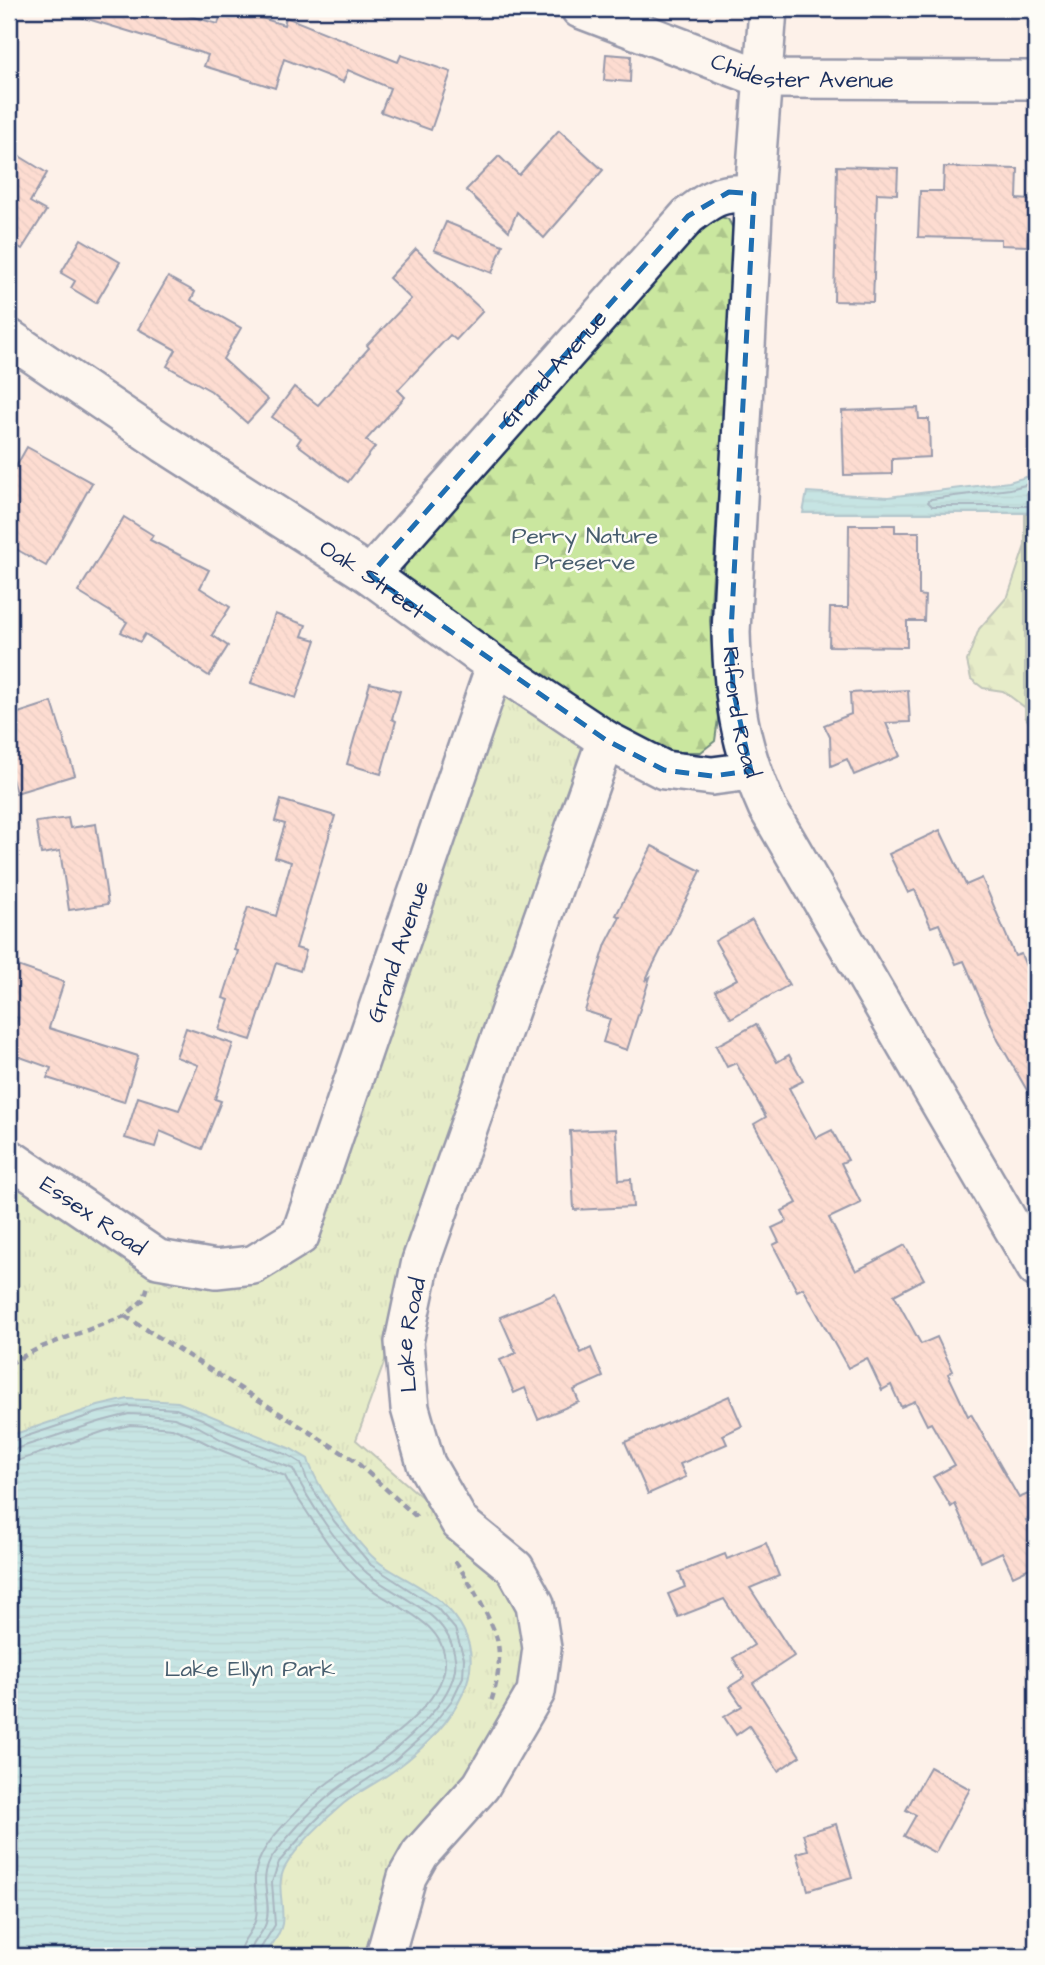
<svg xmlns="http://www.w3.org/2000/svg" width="1045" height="1965" font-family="'Architects Daughter',sans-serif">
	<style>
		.forest { fill: url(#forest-firs); stroke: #728b7e; stroke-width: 2 }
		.park { fill: url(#park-tufts); stroke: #728b7e; stroke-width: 2 }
		.water { fill: url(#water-rules); stroke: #5a93a9; stroke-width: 2 }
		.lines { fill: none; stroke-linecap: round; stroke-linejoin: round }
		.shore { stroke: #457190; stroke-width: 2 }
		.building { fill: url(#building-back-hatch); stroke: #1b2f5e; stroke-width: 2 }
		.minor-casing { stroke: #1b2f5e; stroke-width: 42 }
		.path { stroke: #1b2f5e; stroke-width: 4.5; stroke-dasharray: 7 5; stroke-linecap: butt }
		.minor { stroke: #fdfcf7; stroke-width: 37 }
		.marked { fill: none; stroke: #1f6fb2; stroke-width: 5; stroke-dasharray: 14 9; stroke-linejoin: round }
		.labels { text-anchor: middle; stroke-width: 5; stroke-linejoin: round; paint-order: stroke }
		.street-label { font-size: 23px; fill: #1b2f5e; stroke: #fdfcf7 }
		.park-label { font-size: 23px; fill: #475d6e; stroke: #fdfcf7 }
	</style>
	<defs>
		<pattern id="forest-firs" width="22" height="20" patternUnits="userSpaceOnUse" patternTransform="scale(1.75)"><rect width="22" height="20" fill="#cae79f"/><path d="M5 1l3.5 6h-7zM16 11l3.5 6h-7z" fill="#adc68b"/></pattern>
		<pattern id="park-tufts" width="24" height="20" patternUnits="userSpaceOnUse" patternTransform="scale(1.75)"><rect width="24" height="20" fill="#cae79f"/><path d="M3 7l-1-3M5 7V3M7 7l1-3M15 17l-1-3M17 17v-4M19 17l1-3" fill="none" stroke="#adc68b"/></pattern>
		<pattern id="water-rules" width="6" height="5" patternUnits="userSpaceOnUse" patternTransform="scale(1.75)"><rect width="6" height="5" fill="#84d5db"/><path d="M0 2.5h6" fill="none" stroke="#71b7be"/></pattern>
		<pattern id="building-back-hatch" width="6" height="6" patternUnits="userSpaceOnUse" patternTransform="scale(1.75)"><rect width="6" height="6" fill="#fdc3b3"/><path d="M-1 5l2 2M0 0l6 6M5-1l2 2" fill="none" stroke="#d8a89c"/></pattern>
	</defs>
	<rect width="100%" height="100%" fill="#fdf1e9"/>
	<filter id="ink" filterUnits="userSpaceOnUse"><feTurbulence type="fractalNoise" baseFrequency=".0143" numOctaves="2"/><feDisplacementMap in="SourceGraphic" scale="14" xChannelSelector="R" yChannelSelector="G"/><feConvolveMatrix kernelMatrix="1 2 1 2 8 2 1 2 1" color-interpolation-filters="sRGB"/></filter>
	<g filter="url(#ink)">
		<g class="forest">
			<path d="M 717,216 L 728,219 L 735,232 L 710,621 L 718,719 L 715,741 L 701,752 L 680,752 L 650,746 L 412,589 L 403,574 L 406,556 L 702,220 Z"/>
			<path d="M 1036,513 L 1036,771 L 1034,769 L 1031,712 L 1003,691 L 983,688 L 971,679 L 967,661 L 979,629 L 1008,596 Z"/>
		</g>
		<g class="park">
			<path d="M 1025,506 L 1036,506 L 1036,735 L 1025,716 Z"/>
			<path d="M 492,642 L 617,724 L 356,1440 L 424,1499 L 465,1543 L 500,1573 L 519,1604 L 526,1672 L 370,1956 L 9,1956 L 9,1179 L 170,1285 L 242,1256 L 293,1224 Z"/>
		</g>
		<g class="water">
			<path d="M 1036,474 L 1036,513 L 803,513 L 807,492 L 888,497 L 1009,482 Z"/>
			<path d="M 128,1399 L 178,1402 L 291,1449 L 308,1459 C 315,1485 358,1547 380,1563 C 399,1577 425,1587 442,1603 C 507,1662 448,1730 396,1769 C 379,1782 359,1791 343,1804 C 325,1819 296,1847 285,1867 C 275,1885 285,1905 282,1924 C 280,1936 270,1947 264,1956 L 9,1956 L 9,1436 L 98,1406 Z"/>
		</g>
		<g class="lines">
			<g class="shore">
				<path d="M 1036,482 L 1010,489 L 931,499 L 928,502 L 932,506 L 1036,506"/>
				<path d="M 9,1442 L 100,1412 L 129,1406 L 176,1409 L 202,1419 L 227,1432 L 288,1455 L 301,1463 L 307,1480 L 334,1521 L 371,1565 L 437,1608 L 455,1629 L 464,1658 L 463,1677 L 452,1700 L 427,1732 L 392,1763 L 338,1799 L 314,1822 L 279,1862 L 272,1882 L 275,1925 L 259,1951 L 258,1956"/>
				<path d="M 9,1451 L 102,1421 L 129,1414 L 149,1415 L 174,1418 L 199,1427 L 222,1440 L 293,1469 C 308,1501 340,1549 367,1573 C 398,1599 449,1611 455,1658 C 460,1693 413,1735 388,1755 C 370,1769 348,1779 331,1794 C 310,1812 289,1834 273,1856 C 256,1880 273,1900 266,1923 C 262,1936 250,1943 250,1956"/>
				<path d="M 9,1461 L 20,1460 L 105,1431 L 130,1425 L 149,1426 L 172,1428 L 194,1437 L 218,1449 L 285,1476 C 291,1489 298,1499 307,1512 C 322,1535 337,1559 358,1579 C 385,1605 446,1618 445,1664 C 443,1710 362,1758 329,1782 C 311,1795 270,1836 261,1856 C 248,1882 260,1894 256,1918 C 253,1933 240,1940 239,1956"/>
			</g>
		</g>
		<g class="building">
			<path d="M 72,9 L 166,9 L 218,24 L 223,9 L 233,9 L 284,25 L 286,17 L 398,62 L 401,55 L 451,72 L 431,130 L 381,112 L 390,88 L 348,70 L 343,82 L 284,59 L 275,88 L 204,66 L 208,55 L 71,14 Z"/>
			<path d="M 606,54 L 631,56 L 630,82 L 604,80 Z"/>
			<path d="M 559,130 L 603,170 L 544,238 L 517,212 L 509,231 L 466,190 L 499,156 L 519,175 Z"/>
			<path d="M 16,154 L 47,173 L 30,202 L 46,211 L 22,249 L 9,241 L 9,165 Z"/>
			<path d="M 837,166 L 898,168 L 897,194 L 877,193 L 873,302 L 834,301 Z"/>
			<path d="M 944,167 L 1018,169 L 1017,199 L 1030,200 L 1027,246 L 1001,245 L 1001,239 L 918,237 L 920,191 L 943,191 Z"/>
			<path d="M 446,222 L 503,245 L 492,273 L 434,250 Z"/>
			<path d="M 81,239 L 120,262 L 96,303 L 71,288 L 75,281 L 61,273 Z"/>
			<path d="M 416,249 L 483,311 L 456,340 L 450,335 L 398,390 L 405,397 L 366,440 L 375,447 L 348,482 L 297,444 L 301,438 L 272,417 L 294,387 L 318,405 L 369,348 L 367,345 L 411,299 L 389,278 Z"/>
			<path d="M 168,277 L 195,292 L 191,300 L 241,328 L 223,359 L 268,400 L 247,423 L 211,391 L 167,366 L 176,350 L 138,329 Z"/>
			<path d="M 918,408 L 919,419 L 929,419 L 930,457 L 892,459 L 892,474 L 844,475 L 842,411 Z"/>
			<path d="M 27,447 L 92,483 L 46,566 L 9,545 L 9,479 Z"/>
			<path d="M 124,517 L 153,535 L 150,540 L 209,570 L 200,588 L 230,607 L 212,635 L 228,646 L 209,676 L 145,634 L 140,642 L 121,632 L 127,622 L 78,592 Z"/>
			<path d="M 849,525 L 895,525 L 895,532 L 919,532 L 919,595 L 925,596 L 924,621 L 907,621 L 907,647 L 829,646 L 830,608 L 848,608 Z"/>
			<path d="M 275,614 L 306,625 L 302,636 L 316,640 L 296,698 L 251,683 Z"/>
			<path d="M 370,683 L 400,691 L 392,719 L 396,721 L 381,774 L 347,764 Z"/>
			<path d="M 908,690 L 910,722 L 886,723 L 900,756 L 854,775 L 847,759 L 831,766 L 830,737 L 824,725 L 851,714 L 850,693 Z"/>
			<path d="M 52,702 L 75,775 L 16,793 L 9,769 L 9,716 Z"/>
			<path d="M 281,800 L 335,816 L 296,948 L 306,951 L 300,971 L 276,963 L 251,1040 L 219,1030 L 229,1000 L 223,998 L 238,951 L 234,950 L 248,907 L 276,916 L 291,862 L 275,857 L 285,824 L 275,821 Z"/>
			<path d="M 68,818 L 70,828 L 96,824 L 108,904 L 69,910 L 60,851 L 41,854 L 36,822 Z"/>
			<path d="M 940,830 L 966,885 L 982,878 L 1015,956 L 1021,954 L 1036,990 L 1036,1106 L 998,1040 L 964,961 L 956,964 L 939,924 L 931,927 L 915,890 L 908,893 L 889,854 Z"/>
			<path d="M 652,846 L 701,871 L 645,981 L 650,977 L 627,1050 L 603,1042 L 610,1019 L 585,1011 L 606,944 L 620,917 L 616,915 Z"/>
			<path d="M 752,920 L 789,985 L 731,1018 L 715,991 L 737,979 L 715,941 Z"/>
			<path d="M 9,963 L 64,982 L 49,1028 L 138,1056 L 124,1102 L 47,1078 L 51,1068 L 9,1053 L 9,1044 L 18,1018 L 9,1015 Z"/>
			<path d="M 756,1024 L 777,1062 L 789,1055 L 803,1081 L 789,1088 L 816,1138 L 832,1130 L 848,1160 L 841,1163 L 861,1203 L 829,1218 L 856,1271 L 905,1245 L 924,1279 L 894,1295 L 921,1344 L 937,1337 L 953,1371 L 948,1374 L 968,1416 L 971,1414 L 1019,1498 L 1028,1494 L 1036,1511 L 1036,1516 L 1026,1520 L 1036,1542 L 1036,1565 L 1013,1576 L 1002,1552 L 981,1562 L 955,1504 L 951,1507 L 933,1477 L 955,1465 L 931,1423 L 927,1425 L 915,1401 L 901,1407 L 891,1385 L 882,1390 L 867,1358 L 848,1368 L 803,1288 L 797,1291 L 773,1245 L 779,1242 L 772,1228 L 787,1221 L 782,1211 L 797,1203 L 754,1124 L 766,1117 L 736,1063 L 727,1067 L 716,1046 Z"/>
			<path d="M 186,1028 L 233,1044 L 215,1099 L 221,1101 L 202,1149 L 160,1131 L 155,1147 L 125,1138 L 138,1097 L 179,1110 L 198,1065 L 176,1057 Z"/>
			<path d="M 616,1129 L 619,1180 L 631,1179 L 633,1207 L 574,1210 L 570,1131 Z"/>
			<path d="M 555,1294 L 581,1353 L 591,1348 L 603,1377 L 574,1390 L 579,1402 L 538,1419 L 525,1388 L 514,1393 L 500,1360 L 516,1353 L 500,1317 Z"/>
			<path d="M 729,1396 L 742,1426 L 723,1435 L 727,1444 L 680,1464 L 686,1477 L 648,1494 L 625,1442 Z"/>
			<path d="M 766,1543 L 779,1576 L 750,1588 L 794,1656 L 753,1683 L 800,1756 L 778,1771 L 749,1726 L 736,1735 L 724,1717 L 742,1706 L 729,1687 L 745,1677 L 733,1658 L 754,1645 L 724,1599 L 678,1617 L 668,1594 L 685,1587 L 679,1572 L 725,1554 L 727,1559 Z"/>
			<path d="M 930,1767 L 970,1789 L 935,1853 L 904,1836 L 916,1815 L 906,1810 Z"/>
			<path d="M 836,1824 L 852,1877 L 808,1890 L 797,1853 L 808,1850 L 803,1834 Z"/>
		</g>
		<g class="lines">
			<g class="minor-casing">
				<g id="minor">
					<path id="s1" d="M 580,9 L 764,79 L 1036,80"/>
					<path id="s2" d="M 768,9 L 754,194 L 731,632 C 733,699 739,745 767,807 L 1036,1268"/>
					<path id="s3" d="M 9,338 L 165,444 L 370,575 L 495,666 L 606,740 L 664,770 L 712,776 L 751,771"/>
					<path id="s4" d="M 370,575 L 688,216 C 714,196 721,192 754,194"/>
					<path id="s5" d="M 9,1158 L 158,1259 L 216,1269 L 253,1265 L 300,1236 L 495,666"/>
					<path id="s6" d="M 385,1956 L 407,1877 L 420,1854 L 481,1786 L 536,1692 L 542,1648 L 535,1604 L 515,1568 L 460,1523 L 426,1464 L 410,1408 L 404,1342 L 421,1261 L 606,740"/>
				</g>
			</g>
			<g class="path">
				<path d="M 125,1316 L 354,1460 L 420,1520"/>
				<path d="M 9,1364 L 39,1348 L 125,1316 L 144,1299 L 148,1286"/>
				<path d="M 455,1561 C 467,1577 492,1621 497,1639 C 502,1661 497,1684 490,1705"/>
			</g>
			<use href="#minor" class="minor"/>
		</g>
	</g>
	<path d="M0 0H1045V1965H0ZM 729,192 L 754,194 L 731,632 L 733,689 L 751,771 L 712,776 L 664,770 L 606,740 L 370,575 L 688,216 Z" fill="#fdf1e9" fill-opacity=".55" fill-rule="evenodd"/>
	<path class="marked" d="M 729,192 L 754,194 L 731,632 L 733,689 L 751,771 L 712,776 L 664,770 L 606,740 L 370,575 L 688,216 Z"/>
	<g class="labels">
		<g class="street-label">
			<text dy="8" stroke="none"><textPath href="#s1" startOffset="234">Chidester Avenue</textPath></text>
			<text dy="8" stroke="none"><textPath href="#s4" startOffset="276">Grand Avenue</textPath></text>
			<text dy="8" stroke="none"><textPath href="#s3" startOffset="436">Oak Street</textPath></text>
			<text dy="8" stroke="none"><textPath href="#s2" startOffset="705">Riford Road</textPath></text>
			<text dy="8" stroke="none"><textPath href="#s5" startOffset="632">Grand Avenue</textPath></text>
			<text dy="8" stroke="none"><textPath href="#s5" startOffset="102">Essex Road</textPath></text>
			<text dy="8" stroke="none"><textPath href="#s6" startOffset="710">Lake Road</textPath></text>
		</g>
		<g class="park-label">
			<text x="585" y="543">Perry Nature<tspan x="585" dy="26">Preserve</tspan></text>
			<text x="250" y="1676">Lake Ellyn Park</text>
		</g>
	</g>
	<rect width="1045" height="1965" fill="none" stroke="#fdfcf7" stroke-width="35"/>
	<rect x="18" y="18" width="1010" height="1930" fill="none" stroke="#1b2f5e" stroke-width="2.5" filter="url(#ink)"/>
</svg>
